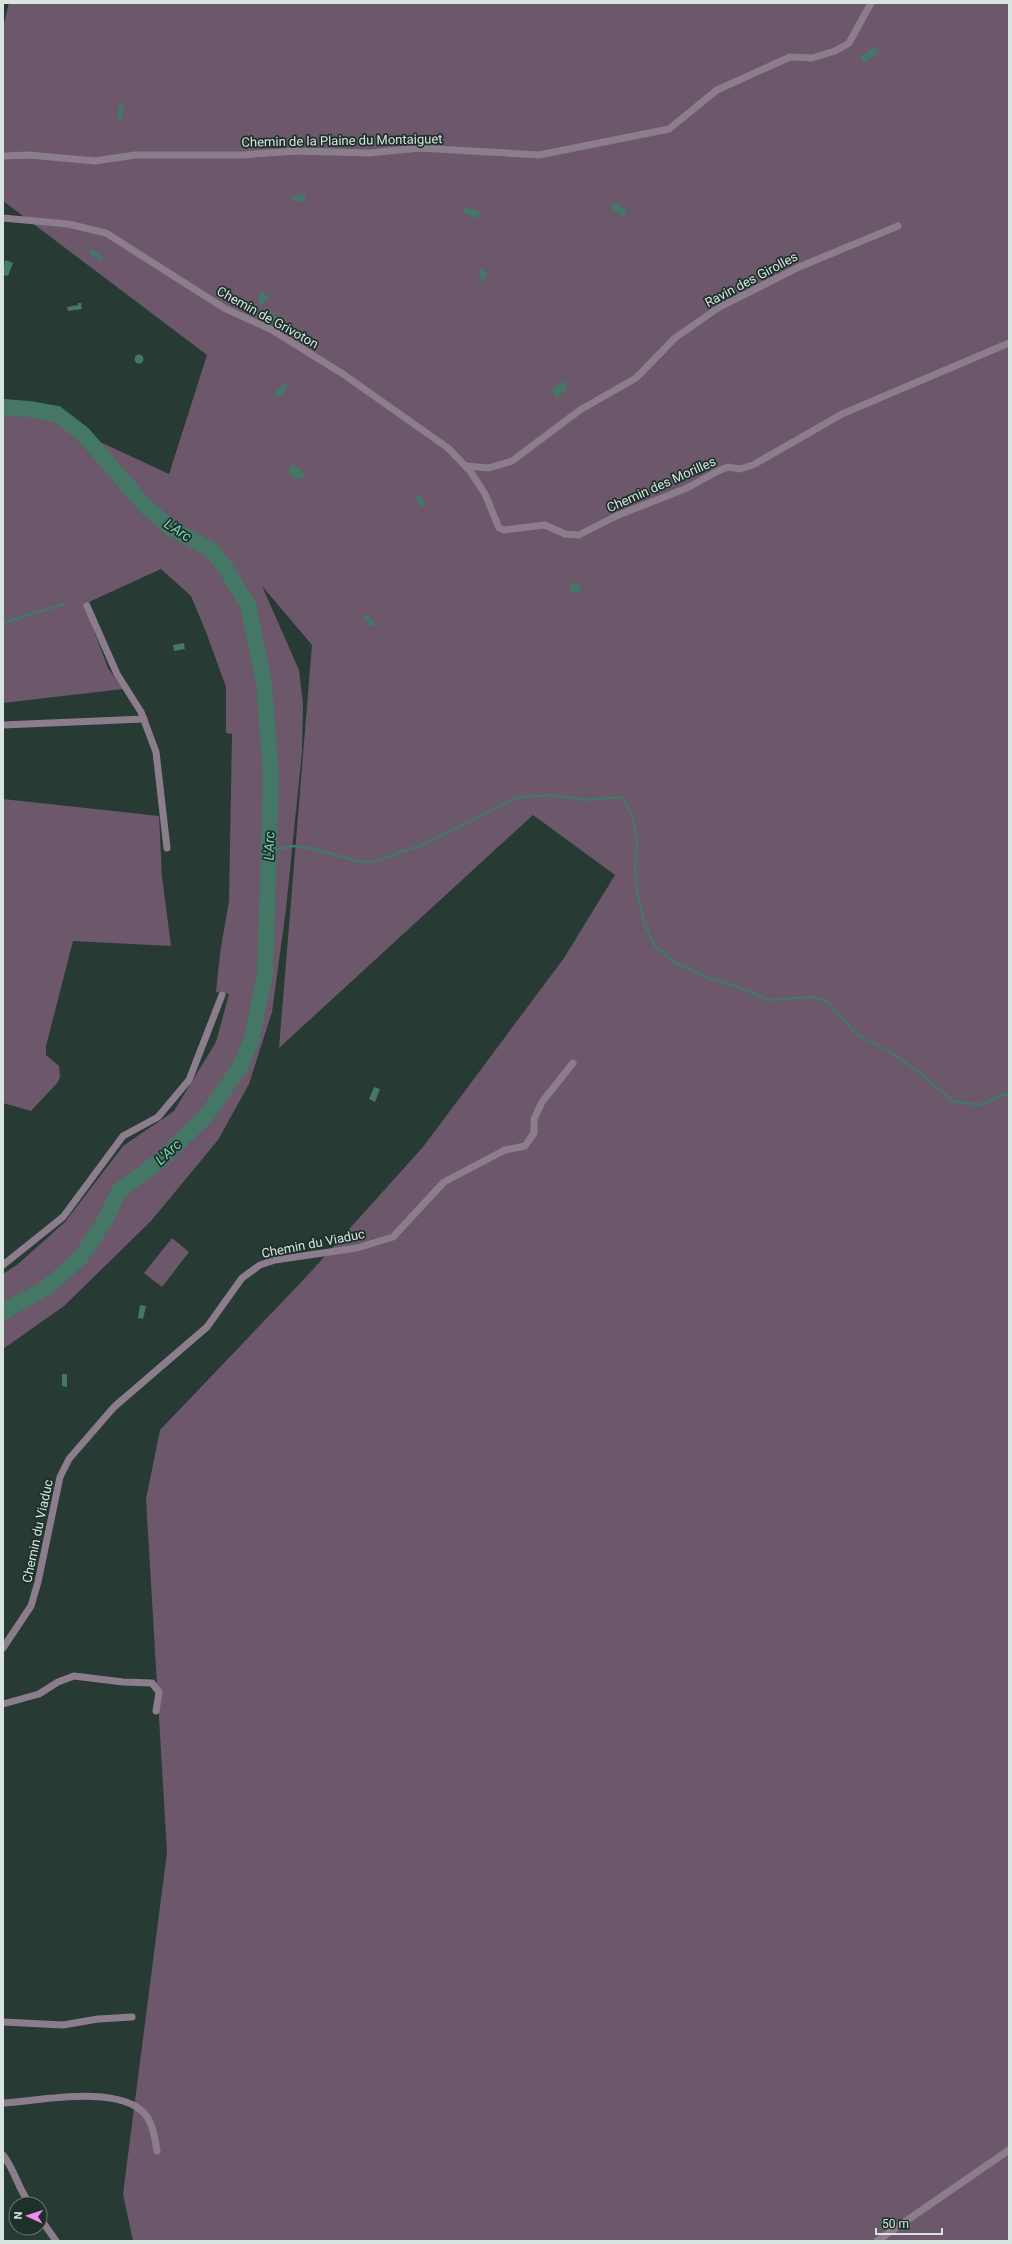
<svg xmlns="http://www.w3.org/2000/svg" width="1012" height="2244" font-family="Roboto,sans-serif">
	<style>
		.green { fill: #6c576b }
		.water { fill: #447765 }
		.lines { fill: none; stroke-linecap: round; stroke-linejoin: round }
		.stream { stroke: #447765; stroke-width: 2.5 }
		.river { stroke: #447765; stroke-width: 16 }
		.street { stroke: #8c7d8c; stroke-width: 7 }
		.labels { text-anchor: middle; stroke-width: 3.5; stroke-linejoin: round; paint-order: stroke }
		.street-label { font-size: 13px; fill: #d8e4df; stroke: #1d3029 }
		.water-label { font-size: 14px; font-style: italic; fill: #7fd3b6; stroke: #1d3029 }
	</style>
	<rect width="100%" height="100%" fill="#273a33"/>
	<g class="green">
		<path d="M 9,3 L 1009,3 L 1009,2241 L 133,2241 L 123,2194 L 167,1852 L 146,1499 L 160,1430 L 306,1277 L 423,1147 L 564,958 L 615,875 L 533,815 L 279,1048 L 312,645 L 262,586 L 299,670 L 303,704 L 302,752 L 286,909 L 272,1012 L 249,1084 L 218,1140 L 151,1221 L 64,1306 L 3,1349 L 3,1274 L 18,1264 L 65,1222 L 123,1146 L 174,1111 L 216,1042 L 229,994 L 216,992 L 220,953 L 229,901 L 232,734 L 226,733 L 226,687 L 206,632 L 191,596 L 161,569 L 91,601 L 85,607 L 108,668 L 123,689 L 3,703 L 3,407 L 29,409 L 57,414 L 83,434 L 169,474 L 207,355 L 3,201 L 3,28 Z"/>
		<path d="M 3,799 L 159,816 L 162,877 L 171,946 L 73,941 L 46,1046 L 46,1055 L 59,1066 L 60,1077 L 58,1082 L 31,1111 L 3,1103 Z"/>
		<path d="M 172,1238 L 189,1252 L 162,1287 L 144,1273 Z"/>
	</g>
	<g class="water">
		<path d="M 875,46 L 879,52 L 864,63 L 860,57 Z"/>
		<path d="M 119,104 L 124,104 L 122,121 L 117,120 Z"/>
		<path d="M 302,193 L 306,194 L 304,202 L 291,200 L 292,195 L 301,196 Z"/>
		<path d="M 614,202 L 627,211 L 623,217 L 610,208 Z"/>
		<path d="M 465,206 L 480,212 L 477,219 L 462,212 Z"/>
		<path d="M 91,249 L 103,257 L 100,261 L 89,253 Z"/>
		<path d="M 5,260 L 13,263 L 8,276 L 3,275 Z"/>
		<path d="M 483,268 L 488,275 L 481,281 L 477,277 L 481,275 L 479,271 Z"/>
		<path d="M 262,291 L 269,297 L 261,306 L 258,297 Z"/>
		<path d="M 78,303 L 81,303 L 82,309 L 68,311 L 67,307 L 78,305 Z"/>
		<path d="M 268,310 L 278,318 L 275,323 L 263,315 Z"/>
		<circle cx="139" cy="359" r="4.5"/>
		<path d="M 563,381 L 568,387 L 557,398 L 551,391 Z"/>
		<path d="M 283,383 L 287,386 L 282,396 L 275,397 L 274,394 Z"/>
		<path d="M 293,464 L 306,474 L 302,479 L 296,479 L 287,471 Z"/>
		<path d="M 420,494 L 425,503 L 424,506 L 420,506 L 415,496 Z"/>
		<circle cx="575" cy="588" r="5.5"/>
		<path d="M 365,615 L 369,616 L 377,626 L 371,626 L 363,617 Z"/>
		<path d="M 184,643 L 185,649 L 174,651 L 173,645 Z"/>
		<path d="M 374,1087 L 380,1089 L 375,1102 L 369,1099 Z"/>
		<path d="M 140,1305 L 146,1306 L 143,1319 L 138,1318 Z"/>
		<path d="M 62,1374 L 67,1374 L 67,1387 L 62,1386 Z"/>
	</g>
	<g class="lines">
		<g class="stream">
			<path d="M 3,623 L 64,604"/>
			<path d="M 270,851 L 293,846 L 315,849 L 357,861 L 372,862 L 419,846 L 468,823 L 496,807 L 520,797 L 553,795 L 587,800 L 623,797 L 633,818 L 637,840 L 635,871 L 637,892 L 645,925 L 655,946 L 674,962 L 708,978 L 731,984 L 768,1000 L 813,997 L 828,1002 L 857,1035 L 892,1053 L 916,1070 L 953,1101 L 979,1105 L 1006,1094 L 1009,1096"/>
		</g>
		<path class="river" d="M 3,407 L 29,409 L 57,414 L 83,434 L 145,506 L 172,529 L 210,549 L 225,567 L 248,605 L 264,682 L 271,778 L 265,974 L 251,1041 L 241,1065 L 207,1115 L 158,1162 L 119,1191 L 104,1222 L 80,1258 L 46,1288 L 3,1312"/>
		<g class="street">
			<path d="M 3,156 L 29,155 L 95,161 L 135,155 L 242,155 L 295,151 L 369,153 L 420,148 L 539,155 L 669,129 L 717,90 L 790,57 L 812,58 L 835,51 L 849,43 L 871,3"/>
			<path d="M 3,218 L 68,224 L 106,233 L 224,308 L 272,330 L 343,374 L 448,448 L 470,471 L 485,494 L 499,528 L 504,530 L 545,525 L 565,534 L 579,535 L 616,516 L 687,488 L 718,471 L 728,467 L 740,469 L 753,465 L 842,414 L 1009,343"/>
			<path d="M 466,466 L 489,468 L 512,461 L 580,410 L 636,378 L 675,338 L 718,308 L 799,267 L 898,226"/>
			<path d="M 87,606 L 117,674 L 141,712 L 156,752 L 167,848"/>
			<path d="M 3,725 L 144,719"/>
			<path d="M 3,1265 L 63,1217 L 123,1136 L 158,1117 L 189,1080 L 222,995"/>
			<path d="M 3,1648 L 31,1606 L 38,1582 L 60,1477 L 69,1459 L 114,1407 L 207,1327 L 242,1278 L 260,1265 L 275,1260 L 357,1248 L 393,1237 L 444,1182 L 505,1150 L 525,1146 L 534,1133 L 534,1119 L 542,1102 L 573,1063"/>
			<path d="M 3,1704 L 39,1694 L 58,1682 L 74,1676 L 123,1682 L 152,1683 L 159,1692 L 156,1711"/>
			<path d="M 3,2022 L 63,2025 L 98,2019 L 132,2017"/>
			<path d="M 3,2103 C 39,2101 117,2084 144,2113 C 153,2122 155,2140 157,2151"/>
			<path d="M 3,2155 C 15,2170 18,2189 30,2204"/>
			<path d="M 40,2218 L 56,2241"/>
			<path d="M 877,2241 L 1009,2150"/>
		</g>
	</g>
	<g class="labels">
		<g class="street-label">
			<text transform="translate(342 140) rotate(-1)" y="5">Chemin de la Plaine du Montaiguet</text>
			<text transform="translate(751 279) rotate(-28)" y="5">Ravin des Girolles</text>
			<text transform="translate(268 317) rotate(29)" y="5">Chemin de Grivoton</text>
			<text transform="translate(661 484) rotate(-24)" y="5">Chemin des Morilles</text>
			<text transform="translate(313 1243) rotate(-11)" y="5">Chemin du Viaduc</text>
			<text transform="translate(37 1531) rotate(-78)" y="5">Chemin du Viaduc</text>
		</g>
		<g class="water-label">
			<text transform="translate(178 530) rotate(33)" y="5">L'Arc</text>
			<text transform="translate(269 846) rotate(-88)" y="5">L'Arc</text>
			<text transform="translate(168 1152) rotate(-43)" y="5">L'Arc</text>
		</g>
	</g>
	<rect width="1012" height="2244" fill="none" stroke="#d8e4df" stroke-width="8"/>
	<g transform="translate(28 2216) rotate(273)"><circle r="19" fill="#1d3029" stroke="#687872"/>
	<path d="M0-3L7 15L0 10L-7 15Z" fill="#f28af2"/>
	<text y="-6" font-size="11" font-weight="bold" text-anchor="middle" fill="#d8e4df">N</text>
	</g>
	<path d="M876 2228v6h66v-6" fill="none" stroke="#d8e4df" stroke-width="2"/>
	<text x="882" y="2228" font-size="12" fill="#d8e4df" stroke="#1d3029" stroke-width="3" paint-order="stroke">50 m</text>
</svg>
